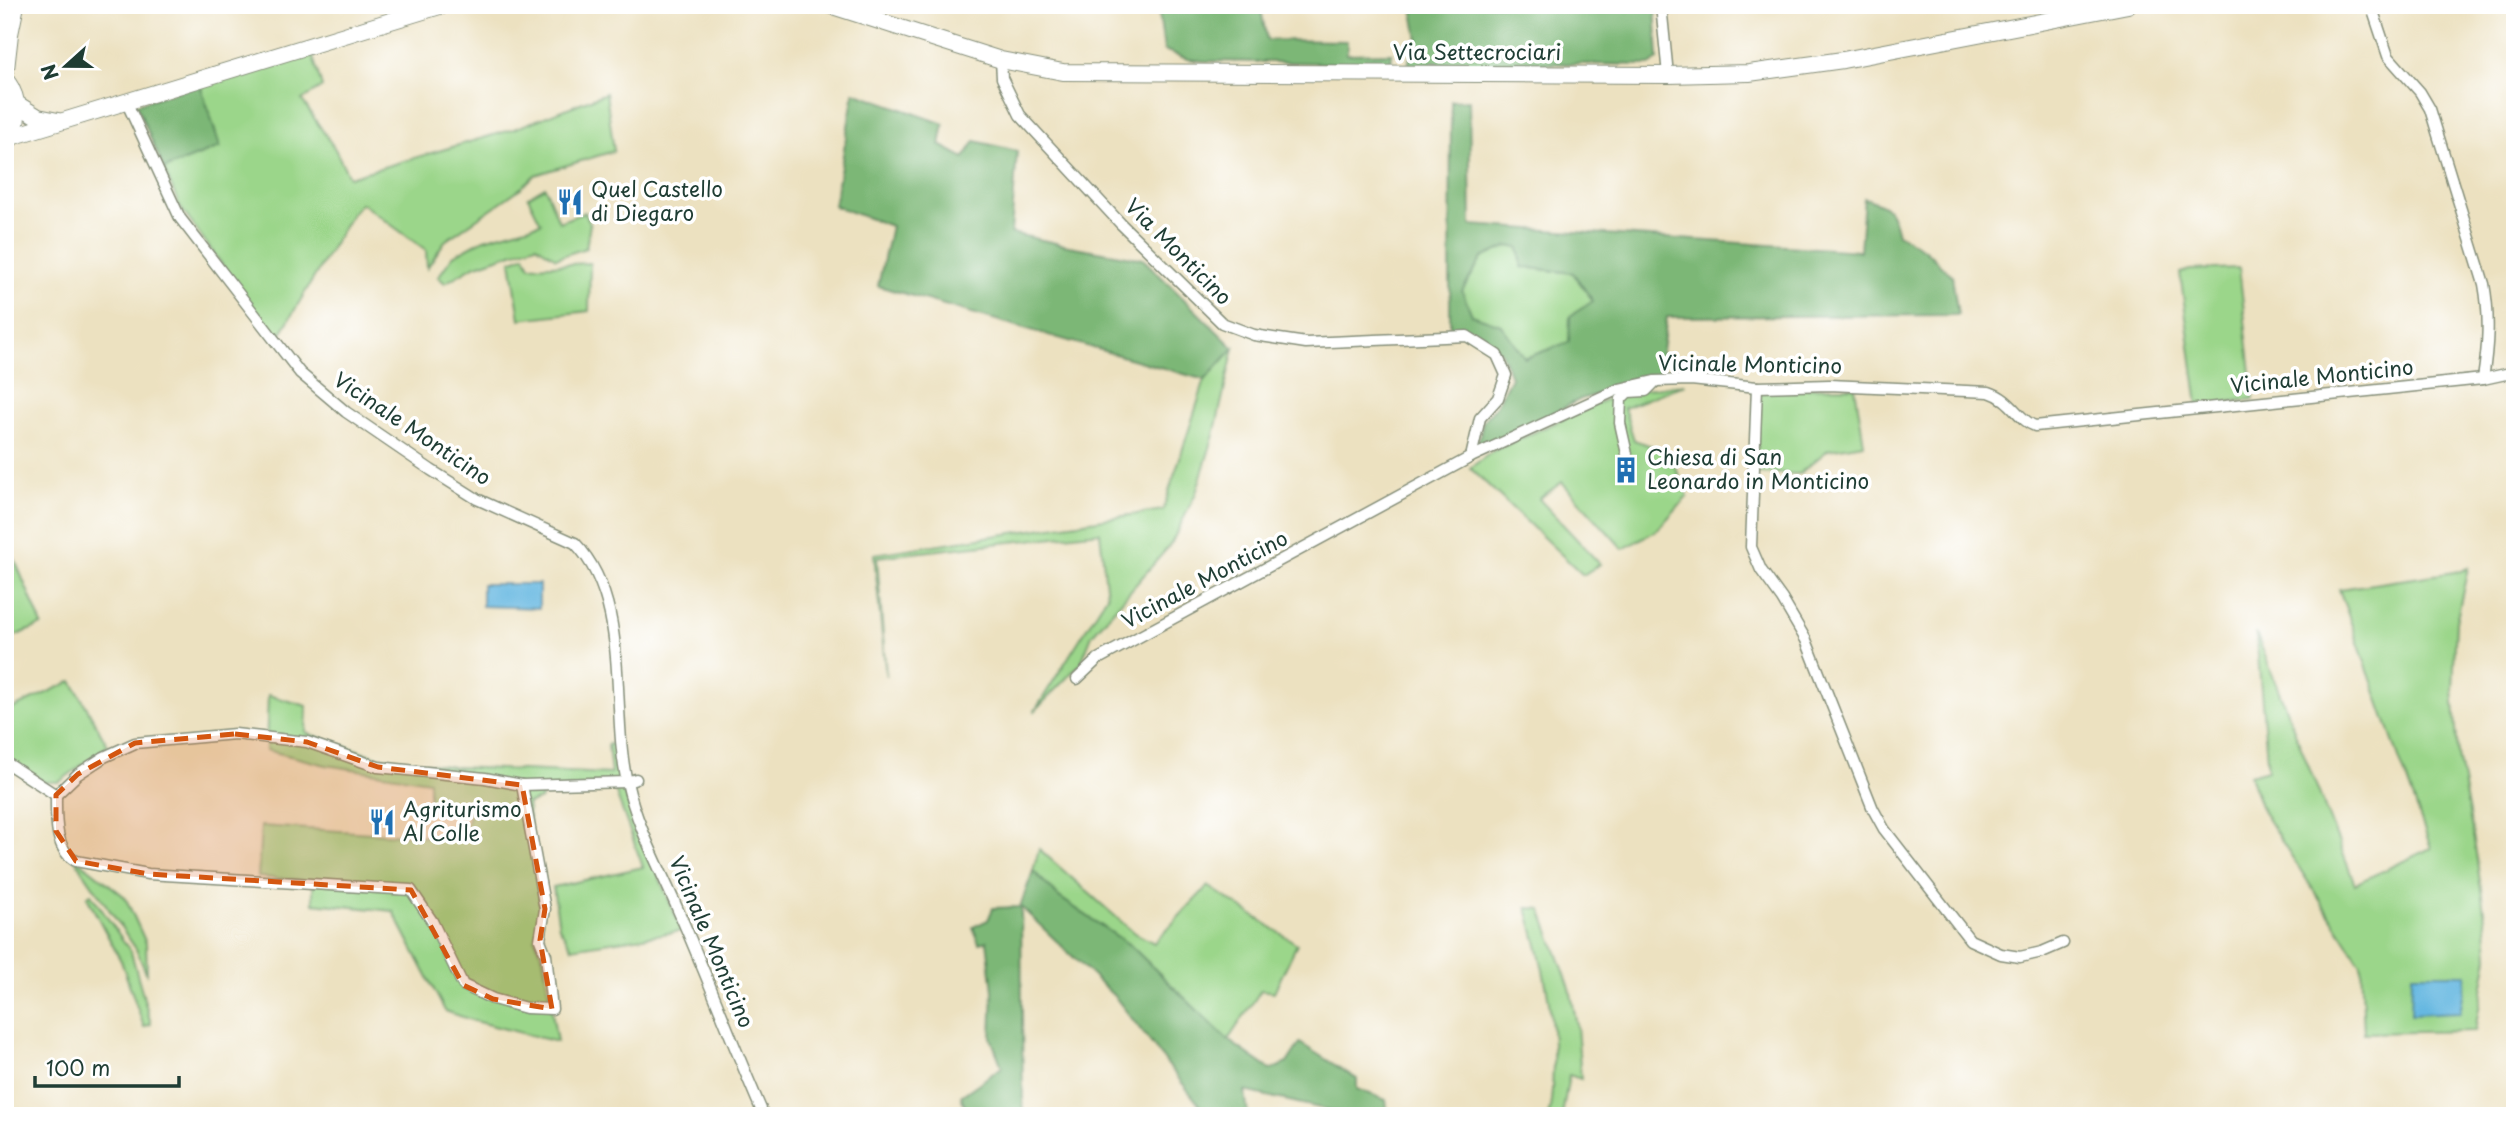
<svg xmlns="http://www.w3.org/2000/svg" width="2520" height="1121" font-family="'Playpen Sans',sans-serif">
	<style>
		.green { fill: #9bd68a; stroke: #5d8a5f; stroke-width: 2 }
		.forest { fill: #7cb776; stroke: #4e7a55; stroke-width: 2; fill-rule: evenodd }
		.water { fill: #66b8e1; stroke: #427a8a; stroke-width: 2 }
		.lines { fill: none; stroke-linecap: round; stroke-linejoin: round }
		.street-casing { stroke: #868f7a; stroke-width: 13 }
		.secondary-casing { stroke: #868f7a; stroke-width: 18 }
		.primary-casing { stroke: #868f7a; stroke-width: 20 }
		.street { stroke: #fff; stroke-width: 10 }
		.secondary { stroke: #fff; stroke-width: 16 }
		.primary { stroke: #fff; stroke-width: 18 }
		.marked { fill: #d45610; fill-opacity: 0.2; stroke: #d45610; stroke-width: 5; stroke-dasharray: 14 9; stroke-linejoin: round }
		.labels { text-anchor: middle; stroke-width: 7; stroke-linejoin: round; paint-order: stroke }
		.street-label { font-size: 21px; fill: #1f3d34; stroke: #fff }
		.poi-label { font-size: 21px; fill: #1f3d34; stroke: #fff; text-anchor: start }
	</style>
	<rect width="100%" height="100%" fill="#fff"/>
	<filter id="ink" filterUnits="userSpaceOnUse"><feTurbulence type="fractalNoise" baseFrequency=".0143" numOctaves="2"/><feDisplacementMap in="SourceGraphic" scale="14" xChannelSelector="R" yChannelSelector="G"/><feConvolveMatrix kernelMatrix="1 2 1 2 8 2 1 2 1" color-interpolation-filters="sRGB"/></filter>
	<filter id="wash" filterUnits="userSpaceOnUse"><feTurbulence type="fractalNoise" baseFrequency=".00686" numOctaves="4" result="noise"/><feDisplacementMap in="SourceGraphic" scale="28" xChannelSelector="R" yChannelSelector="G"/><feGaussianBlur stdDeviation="1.57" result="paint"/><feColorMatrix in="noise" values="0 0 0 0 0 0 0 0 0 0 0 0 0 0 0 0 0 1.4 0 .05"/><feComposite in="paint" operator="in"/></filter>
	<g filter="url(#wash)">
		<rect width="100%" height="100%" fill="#ece1c0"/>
		<g class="green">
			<path d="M 311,50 L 322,87 L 302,100 L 335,149 L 349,177 L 514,129 L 606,93 L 614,151 L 535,175 L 521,188 L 445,241 L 427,268 L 426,250 L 361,203 L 352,213 L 277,340 L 180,207 L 164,169 L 220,147 L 200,84 Z"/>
			<path d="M 545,187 L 559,222 L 585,212 L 590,224 L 586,248 L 556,258 L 536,245 L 474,266 L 445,283 L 438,277 L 453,256 L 484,239 L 541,223 L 528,197 Z"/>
			<path d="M 1508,246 L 1519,248 L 1522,267 L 1573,273 L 1593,301 L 1569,342 L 1525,358 L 1501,325 L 1471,315 L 1461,291 L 1482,258 Z"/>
			<path d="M 525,255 L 530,266 L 590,263 L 589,311 L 520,319 L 511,261 Z"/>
			<path d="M 2239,268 L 2254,399 L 2198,405 L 2180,273 L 2190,270 Z"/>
			<path d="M 1234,348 L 1214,435 L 1196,493 L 1171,544 L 1092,635 L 1081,663 L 1034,712 L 1107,596 L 1100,532 L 877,557 L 886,676 L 874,554 L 1163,510 L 1205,380 Z"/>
			<path d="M 1685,384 L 1624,408 L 1634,440 L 1669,452 L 1688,496 L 1657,530 L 1623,549 L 1562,482 L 1539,499 L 1600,564 L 1583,575 L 1470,468 L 1493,451 L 1605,400 L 1646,389 Z"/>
			<path d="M 1855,387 L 1864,444 L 1828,450 L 1799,474 L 1757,473 L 1754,388 Z"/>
			<path d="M 14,558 L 42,625 L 5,640 L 5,562 Z"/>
			<path d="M 2468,568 L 2456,622 L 2453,689 L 2458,755 L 2475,846 L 2486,926 L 2488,957 L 2475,1031 L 2364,1033 L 2361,964 L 2263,812 L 2250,775 L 2268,770 L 2256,633 L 2355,884 L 2431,848 L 2339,589 L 2461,571 Z"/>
			<path d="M 72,681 L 108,746 L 59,782 L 44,782 L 5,756 L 5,712 Z"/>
			<path d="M 268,695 L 307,706 L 306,733 L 378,757 L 453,767 L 611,774 L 608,744 L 616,745 L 623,791 L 682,931 L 572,948 L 559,927 L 553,887 L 643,867 L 613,785 L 607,783 L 542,792 L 541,799 L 527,804 L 541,913 L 535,938 L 543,957 L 557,1042 L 474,1021 L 445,1011 L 393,911 L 313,903 L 313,881 L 258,877 L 261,826 L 465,839 L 469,810 L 429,805 L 429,781 L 326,765 L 266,750 Z"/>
			<path d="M 1039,849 L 1133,932 L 1154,943 L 1208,886 L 1297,944 L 1274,992 L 1261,990 L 1228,1040 L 1131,946 L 1059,897 L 1033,871 Z"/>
			<path d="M 72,855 L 125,897 L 146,943 L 147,975 L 136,949 Z"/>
			<path d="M 91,894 L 131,952 L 151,1024 L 144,1027 L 121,961 L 87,897 Z"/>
			<path d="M 1527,908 L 1541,909 L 1570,988 L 1577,1026 L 1581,1079 L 1569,1075 L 1562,1116 L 1548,1116 C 1553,1100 1552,1084 1553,1067 C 1555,1012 1542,961 1527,908 Z"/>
		</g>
		<g class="forest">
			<path d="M 1158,5 L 1260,5 L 1267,40 L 1347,41 L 1347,54 L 1392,53 L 1391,64 L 1203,61 L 1187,59 L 1164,50 Z"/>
			<path d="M 1412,5 L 1655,5 L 1658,59 L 1651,65 L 1516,63 L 1408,66 L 1413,41 L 1418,40 Z"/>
			<path d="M 200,84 L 220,147 L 164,169 L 136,104 Z"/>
			<path d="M 854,92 L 944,124 L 940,145 L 964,158 L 975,141 L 1017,151 L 1011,233 L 1069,246 L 1143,259 L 1234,348 L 1205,380 L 878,286 L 891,226 L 834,206 Z"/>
			<path d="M 1469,100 L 1471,225 L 1860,251 L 1864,198 C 1889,206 1892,208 1898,234 L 1924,249 L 1952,276 L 1958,315 L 1667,317 L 1658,377 L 1581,399 L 1476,452 L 1483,421 L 1496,406 L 1511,377 L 1501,352 L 1473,334 L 1450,327 L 1451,101 ZM 1508,246 L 1519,248 L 1522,267 L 1573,273 L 1593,301 L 1570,316 L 1569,342 L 1525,358 L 1501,325 L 1472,315 L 1462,291 L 1482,258 Z"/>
			<path d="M 1033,871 L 1059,897 L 1131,946 L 1228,1040 L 1271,1070 L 1287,1063 L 1300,1043 L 1357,1079 L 1357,1089 L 1386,1100 L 1388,1116 L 1355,1116 L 1245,1091 L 1248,1116 L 1208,1116 L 1115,997 L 1021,907 L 1023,1116 L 968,1116 L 961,1096 L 1002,1067 L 991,1038 L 993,991 L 987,941 L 979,943 L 973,927 L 988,920 L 993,908 L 1020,907 Z"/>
		</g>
		<g class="water">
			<path d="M 482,584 L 539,584 L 539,608 L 482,606 Z"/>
			<path d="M 2412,974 L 2467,974 L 2460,1012 L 2411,1014 Z"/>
		</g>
	</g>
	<g filter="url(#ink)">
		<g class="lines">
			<g class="street-casing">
				<g id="street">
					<path d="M 1661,5 L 1668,75"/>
					<path d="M 2371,5 L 2388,56 L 2420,92 L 2430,109 L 2484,284 C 2490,317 2488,346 2483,379"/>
					<path d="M 1001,60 L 1002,78 L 1020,115 L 1121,224 L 1222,323 L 1254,335 L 1306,343 L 1467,336 L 1497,355 L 1506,375 L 1498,398 L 1480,418 L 1471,457"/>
					<path d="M 126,101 L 180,218 L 300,373 L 346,412 L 431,470 L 477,499 L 575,543 C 632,602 610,708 627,782 C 637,827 660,868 678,910 C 708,978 734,1048 764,1116"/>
					<path d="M 1757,387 L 1751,547 L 1761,570 L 1782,599 L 1806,640 L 1873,809 L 1884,829 L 1970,940 L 2001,954 L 2020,957 L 2042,952 L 2063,943"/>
					<path d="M 1627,454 L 1620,423 L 1621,399 L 1628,392 L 1646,391 L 1655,382"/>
					<path d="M 1077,679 L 1098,659 L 1471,457 L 1619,389 L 1654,381 L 1691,380 L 1757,387 L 1829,385 L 1989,392 C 2012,399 2019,421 2035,426 L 2483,379 L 2515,372"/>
					<path d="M 5,762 L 56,795 L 78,774 L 104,757 L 135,743 L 235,734 L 307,742 L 378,767 L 485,778 L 522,785 L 627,782 L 636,779"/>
					<path d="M 56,795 C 56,816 54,850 76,861 L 148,874 L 411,890 L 432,921 L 463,985 L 493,999 L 526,1008 L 552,1009 L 546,955 L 540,940 L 545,909 L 522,785"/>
				</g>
			</g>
			<g class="secondary-casing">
				<g id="secondary">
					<path d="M 829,5 L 1001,60 L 1063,72 L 1668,75 L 1749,73 L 1843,60 L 2128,5"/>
					<path d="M 17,104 L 38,117 L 58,121"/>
					<path d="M 11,137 L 443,5"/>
				</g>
			</g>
			<g class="primary-casing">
				<g id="primary">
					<path d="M 5,69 L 9,34 L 15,5"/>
					<path d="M 5,80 C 20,101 20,124 5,145"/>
				</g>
			</g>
			<use href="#street" class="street"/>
			<use href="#secondary" class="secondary"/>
			<use href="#primary" class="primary"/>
		</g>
	</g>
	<path class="marked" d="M 235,734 L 307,742 L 378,767 L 522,785 L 545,909 L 540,940 L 552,1009 L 493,999 L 463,985 L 411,890 L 148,874 L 76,861 L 56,831 L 56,795 L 78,774 L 135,743 Z"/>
	<defs>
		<g id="restaurant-bare" transform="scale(2.1)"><path d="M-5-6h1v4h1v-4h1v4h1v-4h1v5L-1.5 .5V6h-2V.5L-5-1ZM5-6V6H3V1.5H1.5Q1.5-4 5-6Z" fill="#1f6fb2" stroke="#fff" stroke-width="2.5" paint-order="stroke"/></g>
		<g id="building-bare" transform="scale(2.1)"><path d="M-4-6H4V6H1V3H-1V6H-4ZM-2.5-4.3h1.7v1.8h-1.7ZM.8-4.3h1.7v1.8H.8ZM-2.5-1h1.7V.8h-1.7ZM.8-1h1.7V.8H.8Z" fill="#1f6fb2" stroke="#fff" stroke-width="2.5" paint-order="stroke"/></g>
	</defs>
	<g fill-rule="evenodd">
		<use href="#restaurant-bare" x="570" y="202"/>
		<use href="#building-bare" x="1626" y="470"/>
		<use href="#restaurant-bare" x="382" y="822"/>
	</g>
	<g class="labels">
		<g class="street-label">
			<text x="1477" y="60">Via Settecrociari</text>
			<text transform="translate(1178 252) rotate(45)" y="7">Via Monticino</text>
			<text transform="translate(1750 365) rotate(1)" y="7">Vicinale Monticino</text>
			<text transform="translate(2322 377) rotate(-6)" y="7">Vicinale Monticino</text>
			<text transform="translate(412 429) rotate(34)" y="7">Vicinale Monticino</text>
			<text transform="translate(1205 580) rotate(-28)" y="7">Vicinale Monticino</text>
			<text transform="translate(711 942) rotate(67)" y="7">Vicinale Monticino</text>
		</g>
		<g class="poi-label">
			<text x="591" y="197">Quel Castello<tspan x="591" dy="24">di Diegaro</tspan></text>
			<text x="1647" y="465">Chiesa di San<tspan x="1647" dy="24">Leonardo in Monticino</tspan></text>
			<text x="403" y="817">Agriturismo<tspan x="403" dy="24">Al Colle</tspan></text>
		</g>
	</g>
	<rect width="2520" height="1121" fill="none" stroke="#fff" stroke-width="28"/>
	<g transform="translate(66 66) rotate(249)" stroke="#ffffff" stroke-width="5" paint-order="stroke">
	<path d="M0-5L12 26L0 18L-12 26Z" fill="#1f3d34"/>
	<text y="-10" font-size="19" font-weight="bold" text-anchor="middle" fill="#1f3d34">N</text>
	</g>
	<path d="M35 1076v10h144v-10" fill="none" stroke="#1f3d34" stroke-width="3.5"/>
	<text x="46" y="1076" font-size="21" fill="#1f3d34" stroke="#ffffff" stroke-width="5" paint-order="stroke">100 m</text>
</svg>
